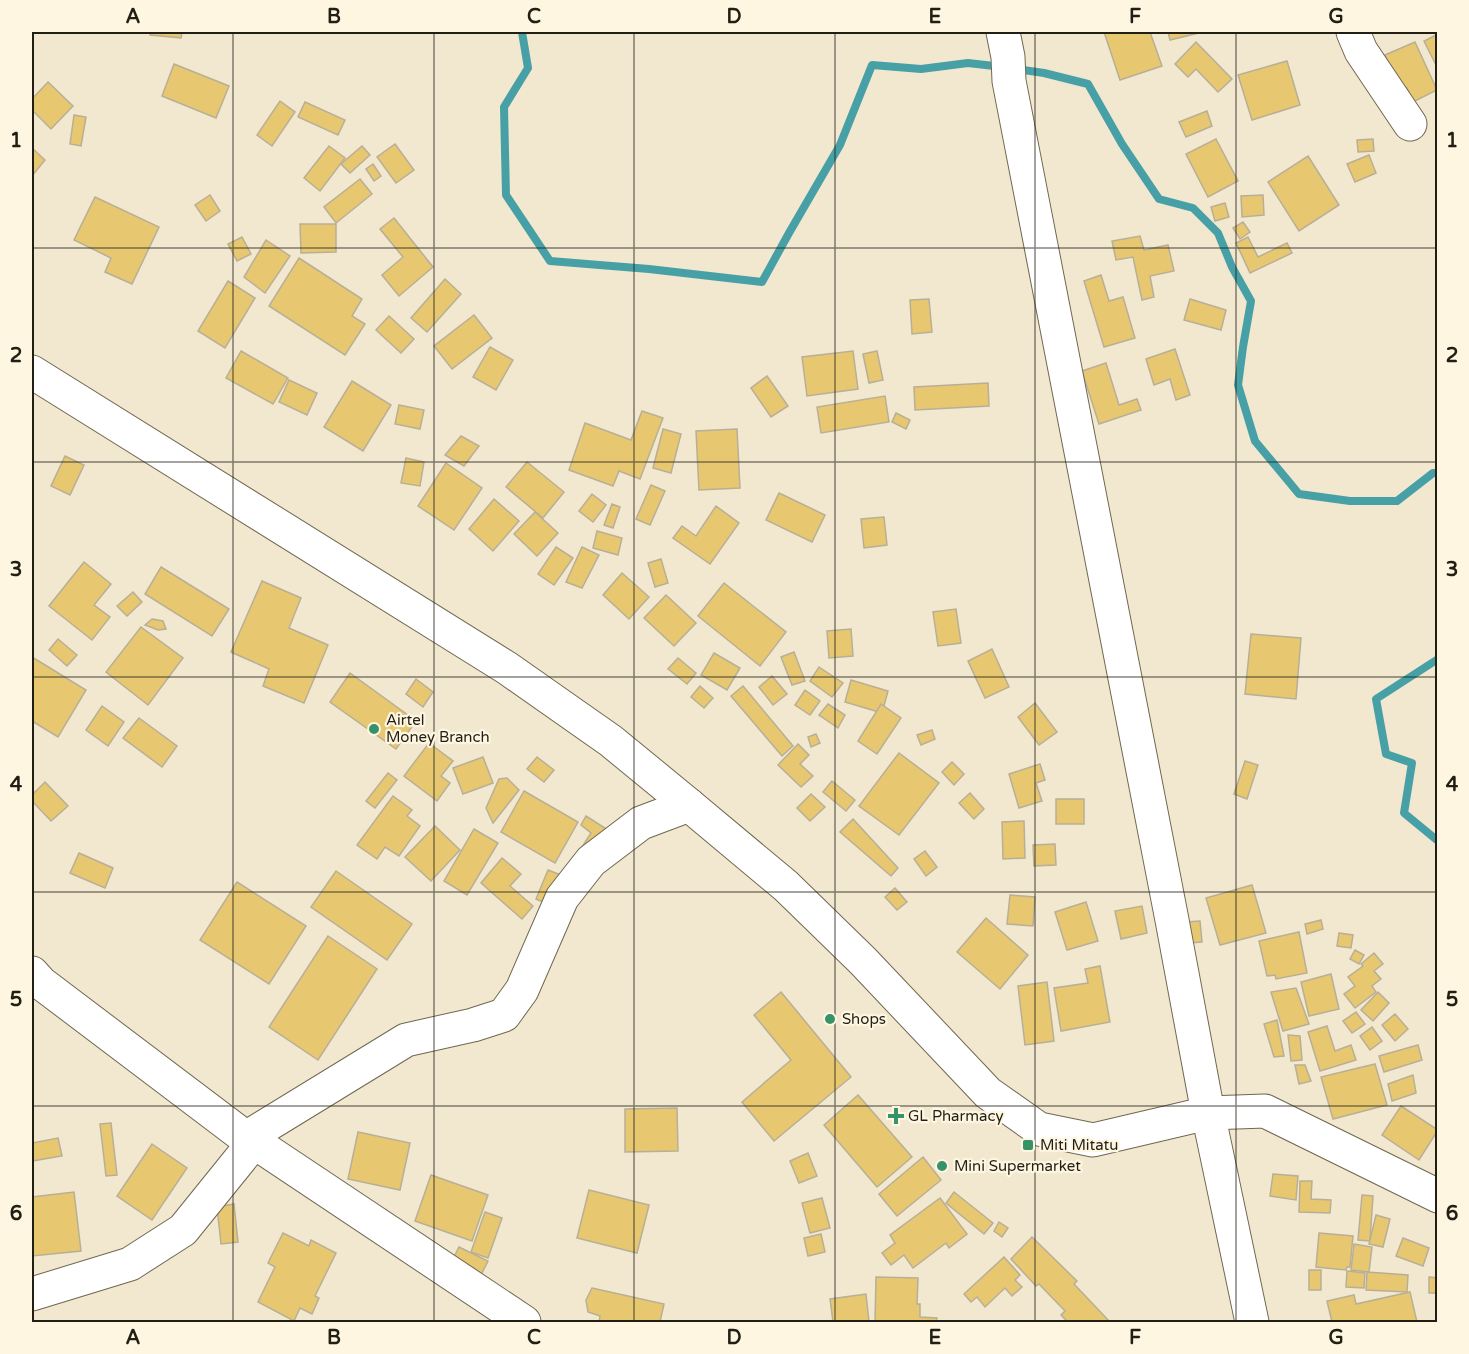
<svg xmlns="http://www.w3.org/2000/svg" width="1469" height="1354" font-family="'Varela Round',sans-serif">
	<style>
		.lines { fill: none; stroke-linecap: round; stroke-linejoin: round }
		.stream { stroke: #48a0a7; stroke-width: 8 }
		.building { fill: #e7c770; stroke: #b8af97; stroke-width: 1.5 }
		.minor-casing { stroke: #706751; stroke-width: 35 }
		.major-casing { stroke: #706751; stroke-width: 35 }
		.minor { stroke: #fff; stroke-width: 33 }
		.major { stroke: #fff; stroke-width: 33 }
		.grid { fill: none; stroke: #211e14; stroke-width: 1.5; stroke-opacity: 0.55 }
		.poi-dot { fill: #369269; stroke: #fef6e1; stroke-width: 2 }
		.labels { text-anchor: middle; stroke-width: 4.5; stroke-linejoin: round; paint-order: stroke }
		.poi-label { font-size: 15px; fill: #211e14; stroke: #fef6e1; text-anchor: start }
		.neatline { fill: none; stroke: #211e14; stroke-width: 2 }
		.grid-label { font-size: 20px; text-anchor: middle; font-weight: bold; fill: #211e14 }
	</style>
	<rect width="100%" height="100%" fill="#f2e8cf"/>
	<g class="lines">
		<g class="stream">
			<path d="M 522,32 L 528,68 L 504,107 L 506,195 L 550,261 L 649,269 L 762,282 L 789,233 L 840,145 L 872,65 L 921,69 L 968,63 L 1003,67"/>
			<path d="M 1016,69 L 1044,73 L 1088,84 L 1122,144 L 1159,199 L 1193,208 L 1218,233 L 1232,267 L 1251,301 L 1243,347 L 1238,385 L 1255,441 L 1299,494 L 1350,501 L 1397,501 L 1433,473 L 1438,473"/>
			<path d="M 1438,659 L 1376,699 L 1386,754 L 1412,763 L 1404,813 L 1438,841"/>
		</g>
	</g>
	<g class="building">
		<path d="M 150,32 L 182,32 L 181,38 L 150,35 Z"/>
		<path d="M 1104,32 L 1150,32 L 1162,66 L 1120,80 Z"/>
		<path d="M 1168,32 L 1203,32 L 1170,40 Z"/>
		<path d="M 1438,34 L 1438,69 L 1424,41 Z"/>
		<path d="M 1196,42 L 1232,79 L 1218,92 L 1196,69 L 1188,77 L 1175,64 Z"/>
		<path d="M 1415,42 L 1437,90 L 1413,102 L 1407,88 L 1401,90 L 1385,55 Z"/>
		<path d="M 1287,61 L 1300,105 L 1252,120 L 1238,75 Z"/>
		<path d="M 174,64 L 229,86 L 216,118 L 162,96 Z"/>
		<path d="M 48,82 L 73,106 L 51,129 L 32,110 L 32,99 Z"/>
		<path d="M 280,101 L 295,112 L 272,146 L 257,135 Z"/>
		<path d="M 305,102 L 345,120 L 338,135 L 298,117 Z"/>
		<path d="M 1207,111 L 1212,126 L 1186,137 L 1179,122 Z"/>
		<path d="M 74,115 L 86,117 L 81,146 L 70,144 Z"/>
		<path d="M 1216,139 L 1238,181 L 1208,197 L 1186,154 Z"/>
		<path d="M 1373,139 L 1374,151 L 1358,152 L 1357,140 Z"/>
		<path d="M 395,144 L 414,170 L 396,183 L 377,157 Z"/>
		<path d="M 329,146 L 345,158 L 320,191 L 304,178 Z"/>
		<path d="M 362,146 L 370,155 L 350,173 L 341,164 Z"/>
		<path d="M 32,148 L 45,160 L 32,176 Z"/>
		<path d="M 1369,155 L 1376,173 L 1355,182 L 1347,164 Z"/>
		<path d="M 1308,156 L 1339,205 L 1299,231 L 1268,182 Z"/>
		<path d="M 373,164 L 381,176 L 374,181 L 366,169 Z"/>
		<path d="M 360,179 L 372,194 L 336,223 L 324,207 Z"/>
		<path d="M 210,195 L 220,211 L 206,221 L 195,205 Z"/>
		<path d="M 1263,195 L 1264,215 L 1242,217 L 1241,196 Z"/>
		<path d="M 95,197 L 159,227 L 132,284 L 105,272 L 111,258 L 74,240 Z"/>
		<path d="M 1225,203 L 1229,217 L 1215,221 L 1211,207 Z"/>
		<path d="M 394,218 L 433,267 L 399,296 L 382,275 L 403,257 L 380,229 Z"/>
		<path d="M 1243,222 L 1250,232 L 1240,239 L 1233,228 Z"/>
		<path d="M 300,224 L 336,224 L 336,252 L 301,253 Z"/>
		<path d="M 1140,236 L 1144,250 L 1168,245 L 1174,271 L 1150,276 L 1154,297 L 1142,300 L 1133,257 L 1116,260 L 1112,241 Z"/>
		<path d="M 242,237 L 251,254 L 237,261 L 228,244 Z"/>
		<path d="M 1248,237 L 1258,257 L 1287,243 L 1292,253 L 1250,273 L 1236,243 Z"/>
		<path d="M 266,240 L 290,256 L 265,293 L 244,277 Z"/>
		<path d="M 299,258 L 362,299 L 352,316 L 365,324 L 345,355 L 269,306 Z"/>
		<path d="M 1101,275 L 1109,301 L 1123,297 L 1135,338 L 1104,347 L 1084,281 Z"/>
		<path d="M 445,279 L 461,294 L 427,332 L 411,318 Z"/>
		<path d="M 228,281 L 255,298 L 225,348 L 198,331 Z"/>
		<path d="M 929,299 L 932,332 L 912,334 L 910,300 Z"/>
		<path d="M 1190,299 L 1226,310 L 1221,330 L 1184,320 Z"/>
		<path d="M 474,315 L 492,338 L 452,369 L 434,346 Z"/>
		<path d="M 389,316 L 414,339 L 401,353 L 376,330 Z"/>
		<path d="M 490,347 L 513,360 L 496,390 L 473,377 Z"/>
		<path d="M 1175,349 L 1190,395 L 1176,400 L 1170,379 L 1154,385 L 1146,359 Z"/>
		<path d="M 241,351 L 288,378 L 273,404 L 226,378 Z"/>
		<path d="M 853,351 L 858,389 L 807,396 L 802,357 Z"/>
		<path d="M 877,351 L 883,380 L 869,383 L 863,354 Z"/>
		<path d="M 1106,363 L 1119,405 L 1137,399 L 1141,410 L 1099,424 L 1082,371 Z"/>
		<path d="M 767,376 L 788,406 L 771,417 L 751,388 Z"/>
		<path d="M 289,380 L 317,393 L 307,415 L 279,402 Z"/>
		<path d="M 352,381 L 391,405 L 363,451 L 324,427 Z"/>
		<path d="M 988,383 L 989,406 L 915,410 L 914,387 Z"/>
		<path d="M 885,396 L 889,422 L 821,433 L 817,407 Z"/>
		<path d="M 399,405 L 424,410 L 420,429 L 395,424 Z"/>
		<path d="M 642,411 L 663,418 L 640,479 L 619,471 L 613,486 L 569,470 L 585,423 L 631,440 Z"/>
		<path d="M 896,413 L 910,420 L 906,429 L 892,422 Z"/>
		<path d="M 663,429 L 681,434 L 671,473 L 653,468 Z"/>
		<path d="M 737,429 L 740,488 L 699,490 L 696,431 Z"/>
		<path d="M 461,436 L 479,446 L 464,466 L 445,455 Z"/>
		<path d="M 65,456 L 84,465 L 70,495 L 51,486 Z"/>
		<path d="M 406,458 L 424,462 L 420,486 L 401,483 Z"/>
		<path d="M 527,462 L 564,492 L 543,518 L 506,487 Z"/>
		<path d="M 446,463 L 482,488 L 454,530 L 418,506 Z"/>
		<path d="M 651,485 L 665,491 L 650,525 L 636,519 Z"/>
		<path d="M 779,493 L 825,515 L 812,542 L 766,520 Z"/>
		<path d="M 592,494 L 606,505 L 593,522 L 579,511 Z"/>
		<path d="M 494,499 L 519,521 L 493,551 L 469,529 Z"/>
		<path d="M 612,504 L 620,507 L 613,528 L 604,525 Z"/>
		<path d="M 716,506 L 739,523 L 710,564 L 673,538 L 682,526 L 696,536 Z"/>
		<path d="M 535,512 L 558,533 L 537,556 L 514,534 Z"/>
		<path d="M 884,517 L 887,545 L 864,548 L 861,519 Z"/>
		<path d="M 597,531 L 622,538 L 618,555 L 593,548 Z"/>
		<path d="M 556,547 L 573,558 L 554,585 L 538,574 Z"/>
		<path d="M 582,547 L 599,555 L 582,588 L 566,582 Z"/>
		<path d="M 661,559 L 668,583 L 655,587 L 648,563 Z"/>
		<path d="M 84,562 L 111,584 L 94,605 L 110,617 L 92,640 L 49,606 Z"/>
		<path d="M 161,567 L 229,609 L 212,636 L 145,594 Z"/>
		<path d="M 622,573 L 649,597 L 629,619 L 603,595 Z"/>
		<path d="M 262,581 L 301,598 L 289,628 L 328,645 L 304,703 L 263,686 L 269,669 L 231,652 Z"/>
		<path d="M 724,583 L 786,632 L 760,666 L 698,616 Z"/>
		<path d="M 133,592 L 142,602 L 127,616 L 117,606 Z"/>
		<path d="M 666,595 L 696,623 L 674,646 L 644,618 Z"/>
		<path d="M 956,609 L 961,643 L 938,646 L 933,612 Z"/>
		<path d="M 152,619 L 163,621 L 166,629 L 158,630 L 145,625 Z"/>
		<path d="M 141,627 L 183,658 L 148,705 L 106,672 Z"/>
		<path d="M 851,629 L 853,656 L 829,658 L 827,631 Z"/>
		<path d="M 1251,634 L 1301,638 L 1296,699 L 1245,694 Z"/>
		<path d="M 58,639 L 77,655 L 67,666 L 49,650 Z"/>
		<path d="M 992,649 L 1009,687 L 985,698 L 968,661 Z"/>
		<path d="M 794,652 L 805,681 L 792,685 L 781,657 Z"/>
		<path d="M 714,653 L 740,668 L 727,690 L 701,675 Z"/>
		<path d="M 32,657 L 86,690 L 58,737 L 32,721 Z"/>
		<path d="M 678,658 L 696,673 L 687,684 L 668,669 Z"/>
		<path d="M 819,667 L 843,683 L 832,697 L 810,681 Z"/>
		<path d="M 350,673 L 416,721 L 396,749 L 330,702 Z"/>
		<path d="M 772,676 L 787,694 L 773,705 L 759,687 Z"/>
		<path d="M 416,679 L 433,692 L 423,707 L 406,694 Z"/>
		<path d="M 851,680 L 888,691 L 882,713 L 845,702 Z"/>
		<path d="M 700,686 L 713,698 L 704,708 L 691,697 Z"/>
		<path d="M 743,686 L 793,746 L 782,756 L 731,696 Z"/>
		<path d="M 805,690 L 820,701 L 810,715 L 795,705 Z"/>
		<path d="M 1035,703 L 1057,732 L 1039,745 L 1018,717 Z"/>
		<path d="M 828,704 L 845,715 L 838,728 L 819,715 Z"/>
		<path d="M 881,704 L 901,718 L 877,754 L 858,741 Z"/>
		<path d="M 102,706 L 124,722 L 108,746 L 86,730 Z"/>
		<path d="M 139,718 L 177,746 L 162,767 L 123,738 Z"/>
		<path d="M 932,730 L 935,739 L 921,745 L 917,735 Z"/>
		<path d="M 816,734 L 820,743 L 811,747 L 808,737 Z"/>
		<path d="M 429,743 L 453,761 L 441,776 L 450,783 L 437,801 L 404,776 Z"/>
		<path d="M 798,744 L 809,755 L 800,764 L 813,776 L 801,787 L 778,765 Z"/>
		<path d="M 899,753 L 939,783 L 899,835 L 859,806 Z"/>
		<path d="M 483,757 L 493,783 L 463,794 L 453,768 Z"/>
		<path d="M 537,757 L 554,770 L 544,782 L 527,769 Z"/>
		<path d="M 1245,761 L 1258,765 L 1247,799 L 1234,794 Z"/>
		<path d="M 952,762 L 964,774 L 954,785 L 942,772 Z"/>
		<path d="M 1040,764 L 1045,780 L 1036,783 L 1042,801 L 1019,808 L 1009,774 Z"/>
		<path d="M 388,773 L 397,780 L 375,808 L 366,801 Z"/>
		<path d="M 507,778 L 519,790 L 493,823 L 486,808 L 499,779 Z"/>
		<path d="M 832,781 L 855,800 L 846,811 L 823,792 Z"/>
		<path d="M 45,782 L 68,806 L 51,821 L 32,801 L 32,795 Z"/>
		<path d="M 524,791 L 578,822 L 555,863 L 501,832 Z"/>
		<path d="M 970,793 L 984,809 L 974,819 L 959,803 Z"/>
		<path d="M 811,794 L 825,807 L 810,821 L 797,808 Z"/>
		<path d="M 393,796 L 412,810 L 407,816 L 420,826 L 399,856 L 385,847 L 377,859 L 357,845 Z"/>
		<rect x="1056" y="799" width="28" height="25"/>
		<path d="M 586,816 L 608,830 L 592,854 L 582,847 L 591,833 L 581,825 Z"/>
		<path d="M 853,819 L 898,868 L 891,876 L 840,832 Z"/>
		<path d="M 1024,821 L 1025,858 L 1003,859 L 1002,822 Z"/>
		<path d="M 435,826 L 460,850 L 431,881 L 405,857 Z"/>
		<path d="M 474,829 L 498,843 L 467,895 L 444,881 Z"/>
		<path d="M 1055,844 L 1056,865 L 1034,866 L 1033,845 Z"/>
		<path d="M 925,851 L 937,867 L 926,876 L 914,859 Z"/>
		<path d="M 79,853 L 113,868 L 105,888 L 70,873 Z"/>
		<path d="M 502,858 L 521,874 L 510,886 L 533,906 L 522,919 L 481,883 Z"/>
		<path d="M 548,870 L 566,877 L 550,905 L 536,899 Z"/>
		<path d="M 336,871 L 412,924 L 387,960 L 311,907 Z"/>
		<path d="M 237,882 L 306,926 L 269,984 L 200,940 Z"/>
		<path d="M 1252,885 L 1266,933 L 1220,945 L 1206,898 Z"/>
		<path d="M 895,888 L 907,902 L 897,910 L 885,897 Z"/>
		<path d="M 1010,895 L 1035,897 L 1033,926 L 1007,924 Z"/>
		<path d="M 1086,902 L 1098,941 L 1067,950 L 1055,912 Z"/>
		<path d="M 1142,906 L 1147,933 L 1121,939 L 1115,911 Z"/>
		<path d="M 986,918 L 1028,955 L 1000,989 L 957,952 Z"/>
		<path d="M 1321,920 L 1323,929 L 1307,934 L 1305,924 Z"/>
		<path d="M 1200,921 L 1202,942 L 1189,943 L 1186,922 Z"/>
		<path d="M 1299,932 L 1307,973 L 1276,979 L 1275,975 L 1267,976 L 1259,941 Z"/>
		<path d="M 1339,933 L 1353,935 L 1351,948 L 1337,946 Z"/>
		<path d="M 328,936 L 377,969 L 318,1060 L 269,1027 Z"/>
		<path d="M 1355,950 L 1364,955 L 1359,964 L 1350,959 Z"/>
		<path d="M 1374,953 L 1383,964 L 1374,971 L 1381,979 L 1372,986 L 1376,992 L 1355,1008 L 1344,994 L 1355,986 L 1348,977 L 1363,966 L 1361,964 Z"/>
		<path d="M 1100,966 L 1110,1022 L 1061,1031 L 1054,988 L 1088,983 L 1085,969 Z"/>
		<path d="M 1331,974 L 1339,1009 L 1309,1016 L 1301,982 Z"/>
		<path d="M 1047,982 L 1054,1041 L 1025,1045 L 1018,986 Z"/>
		<path d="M 1296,988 L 1309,1024 L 1283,1031 L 1271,992 Z"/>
		<path d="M 781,992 L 851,1077 L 774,1141 L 742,1102 L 791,1060 L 754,1015 Z"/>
		<path d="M 1378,992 L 1389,1003 L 1373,1021 L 1361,1010 Z"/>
		<path d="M 1356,1012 L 1365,1024 L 1352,1033 L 1343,1021 Z"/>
		<path d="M 1395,1014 L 1408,1029 L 1395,1041 L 1382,1025 Z"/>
		<path d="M 1277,1020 L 1284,1056 L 1274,1057 L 1264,1024 Z"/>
		<path d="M 1327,1026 L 1335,1051 L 1351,1045 L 1356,1060 L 1320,1071 L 1308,1032 Z"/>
		<path d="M 1372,1027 L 1382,1041 L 1370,1050 L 1360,1036 Z"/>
		<path d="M 1288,1035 L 1300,1036 L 1302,1060 L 1291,1061 Z"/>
		<path d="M 1418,1045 L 1422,1060 L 1384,1072 L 1379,1056 Z"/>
		<path d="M 1375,1064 L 1387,1105 L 1333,1119 L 1321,1077 Z"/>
		<path d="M 1295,1065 L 1305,1065 L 1311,1081 L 1299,1084 Z"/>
		<path d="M 1413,1075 L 1416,1093 L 1392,1101 L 1388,1084 Z"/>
		<path d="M 858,1095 L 912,1157 L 877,1187 L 824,1125 Z"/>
		<path d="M 1401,1106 L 1438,1130 L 1419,1160 L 1382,1135 Z"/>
		<path d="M 677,1108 L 678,1151 L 625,1152 L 625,1109 Z"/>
		<path d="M 111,1123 L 117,1175 L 106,1176 L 100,1124 Z"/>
		<path d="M 358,1132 L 410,1143 L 400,1190 L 348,1179 Z"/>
		<path d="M 58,1138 L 62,1156 L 32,1161 L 32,1143 Z"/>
		<path d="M 152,1144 L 187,1168 L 152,1220 L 117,1196 Z"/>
		<path d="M 808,1153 L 817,1176 L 799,1183 L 790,1161 Z"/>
		<path d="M 923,1157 L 941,1180 L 897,1216 L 879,1194 Z"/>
		<path d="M 1273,1174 L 1298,1176 L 1296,1200 L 1270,1196 Z"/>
		<path d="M 431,1175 L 488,1195 L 472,1241 L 415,1221 Z"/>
		<path d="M 1300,1181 L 1312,1181 L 1311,1199 L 1331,1200 L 1330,1213 L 1299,1212 Z"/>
		<path d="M 589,1190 L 649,1205 L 637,1253 L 577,1238 Z"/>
		<path d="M 74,1192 L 81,1251 L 32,1256 L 32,1197 Z"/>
		<path d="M 954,1192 L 993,1223 L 984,1234 L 946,1203 Z"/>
		<path d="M 1362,1195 L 1373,1196 L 1370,1241 L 1358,1240 Z"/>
		<path d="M 822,1198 L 830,1228 L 810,1233 L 802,1203 Z"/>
		<path d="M 940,1198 L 967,1234 L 949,1248 L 946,1243 L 913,1268 L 904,1255 L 891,1265 L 882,1253 L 895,1243 L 890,1235 Z"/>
		<path d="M 234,1204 L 238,1242 L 221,1244 L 217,1207 Z"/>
		<path d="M 485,1212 L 502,1218 L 488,1258 L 471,1252 Z"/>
		<path d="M 1376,1215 L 1390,1219 L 1383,1247 L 1369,1244 Z"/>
		<path d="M 999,1222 L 1008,1228 L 1002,1237 L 994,1231 Z"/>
		<path d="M 283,1233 L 309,1246 L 311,1240 L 336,1253 L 315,1296 L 319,1298 L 312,1314 L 300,1308 L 294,1321 L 258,1302 L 275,1267 L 268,1263 Z"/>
		<path d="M 1319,1233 L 1353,1236 L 1350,1267 L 1347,1267 L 1346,1270 L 1316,1267 Z"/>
		<path d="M 821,1234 L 825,1252 L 808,1256 L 804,1238 Z"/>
		<path d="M 1032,1237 L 1077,1281 L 1074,1284 L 1110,1322 L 1068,1322 L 1061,1315 L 1065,1311 L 1039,1284 L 1036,1286 L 1011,1259 Z"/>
		<path d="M 1403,1238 L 1429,1248 L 1423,1266 L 1396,1256 Z"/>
		<path d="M 1354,1244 L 1372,1247 L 1369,1272 L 1351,1270 Z"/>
		<path d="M 459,1247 L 488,1261 L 479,1279 L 450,1265 Z"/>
		<path d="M 1004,1257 L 1020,1275 L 1015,1280 L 1022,1287 L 1012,1296 L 1005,1288 L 985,1307 L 977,1297 L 971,1302 L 964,1294 Z"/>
		<rect x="1309" y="1270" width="12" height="20"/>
		<path d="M 1347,1271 L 1365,1273 L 1364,1288 L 1346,1287 Z"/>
		<path d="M 1367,1272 L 1408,1275 L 1407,1292 L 1366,1290 Z"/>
		<path d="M 876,1277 L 918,1278 L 917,1304 L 920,1304 L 920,1317 L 937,1318 L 936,1322 L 875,1322 Z"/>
		<path d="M 1429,1277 L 1438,1278 L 1438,1293 L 1429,1293 Z"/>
		<path d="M 592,1288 L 664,1304 L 660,1322 L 599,1322 L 600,1316 L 588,1312 L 586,1300 Z"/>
		<path d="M 1410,1292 L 1417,1322 L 1332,1322 L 1327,1301 L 1354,1295 L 1356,1304 Z"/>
		<path d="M 866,1294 L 869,1322 L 833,1322 L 830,1299 Z"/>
	</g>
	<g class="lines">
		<g class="minor-casing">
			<g id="minor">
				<path d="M 1003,32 L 1008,57 L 1009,81 L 1172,920 L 1208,1113 L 1265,1111 L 1438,1196"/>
				<path d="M 1353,32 L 1361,51 L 1410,124"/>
				<path d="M 32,973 L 41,983 L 246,1138 L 254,1142 L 524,1322"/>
				<path d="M 246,1138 L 406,1040 L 473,1025 L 504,1015 L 522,990 L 562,898 L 591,861 L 641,823 L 689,805"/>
				<path d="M 32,1294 L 130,1264 L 183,1230 L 254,1142"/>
			</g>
		</g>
		<g class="major-casing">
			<path id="major" d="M 32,372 L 507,668 L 611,741 L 689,805 L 786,886 L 863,961 L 988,1093 L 1039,1129 L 1093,1140 L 1208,1113 L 1252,1322"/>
		</g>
		<use href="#minor" class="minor"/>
		<use href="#major" class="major"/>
	</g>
	<path class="grid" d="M 233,32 L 233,1322M 434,32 L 434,1322M 634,32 L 634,1322M 835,32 L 835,1322M 1035,32 L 1035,1322M 1236,32 L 1236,1322M 32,248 L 1438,248M 32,462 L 1438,462M 32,677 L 1438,677M 32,892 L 1438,892M 32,1106 L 1438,1106"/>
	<g class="poi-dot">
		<circle cx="374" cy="729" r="6"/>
		<circle cx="830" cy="1019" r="6"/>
		<path d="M893 1107h6v6h6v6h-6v6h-6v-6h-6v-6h6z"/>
		<rect x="1022" y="1139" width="12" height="12" rx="3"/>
		<circle cx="942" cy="1166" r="6"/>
	</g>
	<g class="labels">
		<g class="poi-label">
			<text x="386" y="725">Airtel<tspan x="386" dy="17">Money Branch</tspan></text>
			<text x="842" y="1024">Shops</text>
			<text x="908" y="1121">GL Pharmacy</text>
			<text x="1040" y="1150">Miti Mitatu</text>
			<text x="954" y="1171">Mini Supermarket</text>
		</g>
	</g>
	<rect width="1469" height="1354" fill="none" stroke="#fef6e1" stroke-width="66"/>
	<rect x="33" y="33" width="1403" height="1288" class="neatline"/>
	<g class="grid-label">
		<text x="133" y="23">A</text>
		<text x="334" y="23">B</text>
		<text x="534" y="23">C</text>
		<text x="734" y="23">D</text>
		<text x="935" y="23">E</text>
		<text x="1135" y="23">F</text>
		<text x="1336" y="23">G</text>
		<text x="16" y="147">1</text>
		<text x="1452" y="147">1</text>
		<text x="16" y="362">2</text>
		<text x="1452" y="362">2</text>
		<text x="16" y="576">3</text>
		<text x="1452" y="576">3</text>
		<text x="16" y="791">4</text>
		<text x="1452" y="791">4</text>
		<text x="16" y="1006">5</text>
		<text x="1452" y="1006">5</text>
		<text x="16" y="1220">6</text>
		<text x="1452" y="1220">6</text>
		<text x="133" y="1344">A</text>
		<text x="334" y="1344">B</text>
		<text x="534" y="1344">C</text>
		<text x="734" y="1344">D</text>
		<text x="935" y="1344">E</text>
		<text x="1135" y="1344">F</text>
		<text x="1336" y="1344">G</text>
	</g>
</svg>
